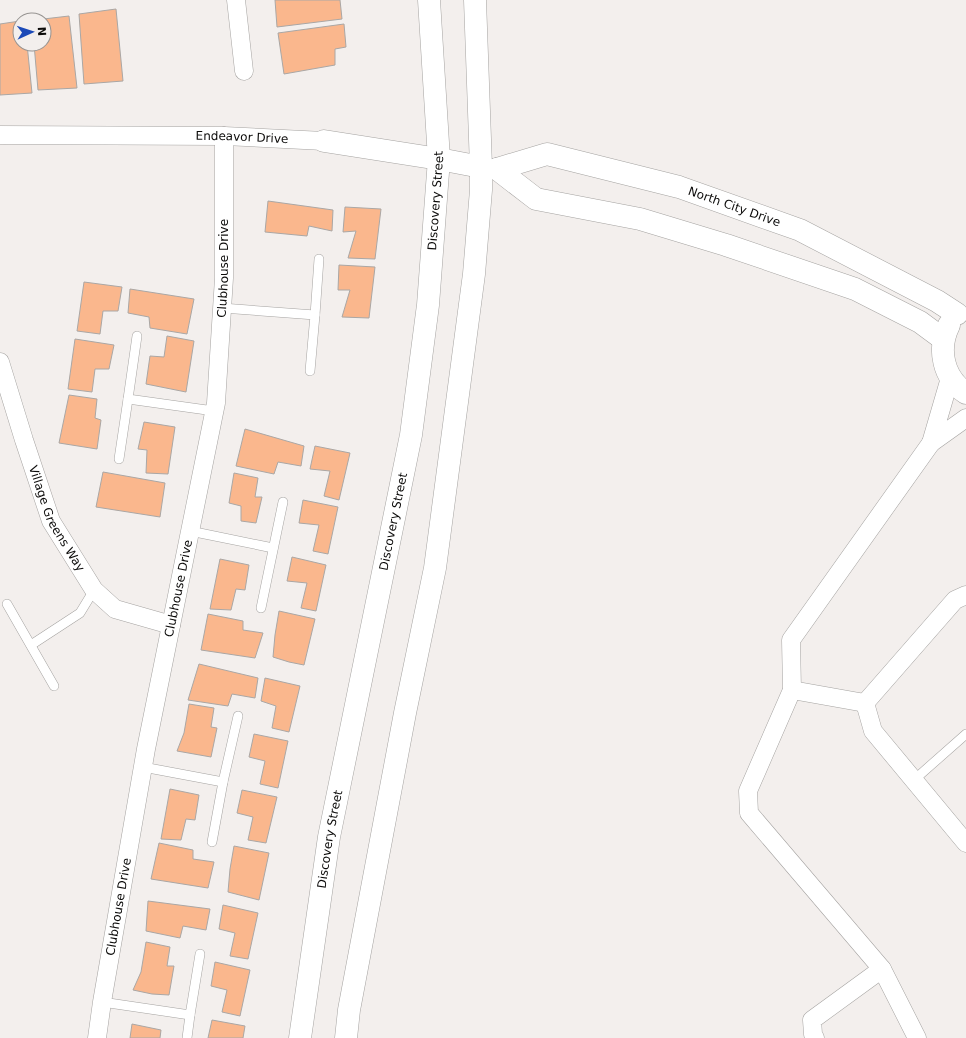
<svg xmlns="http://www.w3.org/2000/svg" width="966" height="1038" font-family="'DejaVu Sans',sans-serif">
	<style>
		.building { fill: #fab78d; stroke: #aaa7a5 }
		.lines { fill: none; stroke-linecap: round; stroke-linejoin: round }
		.lane-casing { stroke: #a5a3a1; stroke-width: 10 }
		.street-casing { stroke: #a5a3a1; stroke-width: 19 }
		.secondary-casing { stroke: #a5a3a1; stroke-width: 23 }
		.lane { stroke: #fff; stroke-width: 9 }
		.street { stroke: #fff; stroke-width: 18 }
		.secondary { stroke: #fff; stroke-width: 22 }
		.labels { text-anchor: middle; stroke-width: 3.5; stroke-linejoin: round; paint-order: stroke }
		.street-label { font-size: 12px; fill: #0c0b0a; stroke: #f3efed }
	</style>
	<rect width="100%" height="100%" fill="#f3efed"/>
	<g class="building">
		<path d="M 275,0 L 340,0 L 342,19 L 277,27 Z"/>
		<path d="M 116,9 L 123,81 L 84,84 L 79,14 Z"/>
		<path d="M 69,16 L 77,88 L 38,90 L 34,44 L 44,44 L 44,20 L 35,20 Z"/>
		<path d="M 20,21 L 20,44 L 27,44 L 32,93 L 0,95 L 0,24 Z"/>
		<path d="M 344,24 L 346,47 L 335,49 L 335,65 L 284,74 L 278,33 Z"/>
		<path d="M 268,201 L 333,210 L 332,231 L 309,226 L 307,236 L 265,232 Z"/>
		<path d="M 345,207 L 381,209 L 375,259 L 348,258 L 356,231 L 343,232 Z"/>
		<path d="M 339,265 L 375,267 L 369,318 L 342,317 L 350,290 L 338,290 Z"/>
		<path d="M 84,282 L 122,287 L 118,311 L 103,311 L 100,334 L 77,331 Z"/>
		<path d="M 130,289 L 194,299 L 187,334 L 150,328 L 149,317 L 128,313 Z"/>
		<path d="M 167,336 L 194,341 L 186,392 L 146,384 L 150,356 L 164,357 Z"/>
		<path d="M 75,339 L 114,345 L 109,369 L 95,369 L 92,392 L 68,389 Z"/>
		<path d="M 69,395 L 97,399 L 95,418 L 101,420 L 97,449 L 59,443 Z"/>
		<path d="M 144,422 L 175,427 L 168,474 L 146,473 L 147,450 L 138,449 Z"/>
		<path d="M 245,429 L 304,446 L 301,466 L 278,462 L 274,474 L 236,466 Z"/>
		<path d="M 315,446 L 350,453 L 339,500 L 324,496 L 330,471 L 310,469 Z"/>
		<path d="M 103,472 L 165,483 L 160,517 L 96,507 Z"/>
		<path d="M 234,473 L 258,478 L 255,497 L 262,497 L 256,523 L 241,521 L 241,506 L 229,503 Z"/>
		<path d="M 303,500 L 338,507 L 328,554 L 313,551 L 319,525 L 299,523 Z"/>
		<path d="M 292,557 L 326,565 L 316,611 L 301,608 L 307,583 L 287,581 Z"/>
		<path d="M 220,559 L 249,565 L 245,590 L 236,589 L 231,610 L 210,609 Z"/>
		<path d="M 279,611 L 315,619 L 304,665 L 289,662 L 273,657 L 275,635 Z"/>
		<path d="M 208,614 L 243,621 L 243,630 L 263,633 L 255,658 L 201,650 Z"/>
		<path d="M 199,664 L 258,678 L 255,698 L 232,694 L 228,706 L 188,700 Z"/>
		<path d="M 265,678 L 300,686 L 289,732 L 272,728 L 276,706 L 261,701 Z"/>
		<path d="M 189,704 L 214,708 L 211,727 L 217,728 L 211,757 L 177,751 L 184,733 Z"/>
		<path d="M 254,734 L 288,741 L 278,788 L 260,784 L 265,761 L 249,757 Z"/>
		<path d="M 170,789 L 199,795 L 195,820 L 186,819 L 181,840 L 161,839 Z"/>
		<path d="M 242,790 L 277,797 L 266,843 L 248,840 L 253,817 L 237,813 Z"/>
		<path d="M 159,843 L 193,850 L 193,859 L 214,862 L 208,888 L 151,879 Z"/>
		<path d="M 234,846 L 269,853 L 259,900 L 228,892 L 230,869 Z"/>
		<path d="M 148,901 L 210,909 L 206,930 L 183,926 L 180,938 L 146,931 Z"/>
		<path d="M 223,905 L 258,913 L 248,959 L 230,956 L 235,933 L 219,929 Z"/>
		<path d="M 146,942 L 170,947 L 167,966 L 174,966 L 169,995 L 152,994 L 133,990 L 141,972 Z"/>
		<path d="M 215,962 L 250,970 L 240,1016 L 222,1012 L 227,990 L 211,986 Z"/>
		<path d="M 212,1020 L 245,1026 L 243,1038 L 208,1038 Z"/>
		<path d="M 132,1024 L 161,1030 L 160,1038 L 130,1038 Z"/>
	</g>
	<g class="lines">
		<g class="lane-casing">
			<g id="lane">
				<path d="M 222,308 L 315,315 L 310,371"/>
				<path d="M 315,315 L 319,259"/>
				<path d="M 137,336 L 128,399 L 214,411"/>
				<path d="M 119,459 L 128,399"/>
				<path d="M 190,531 L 273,548"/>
				<path d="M 7,604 L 54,686"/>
				<path d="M 261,608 L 283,502"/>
				<path d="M 31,645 L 80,613 L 94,590"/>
				<path d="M 143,767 L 223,782 L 238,716"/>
				<path d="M 914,780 L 966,734"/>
				<path d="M 212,842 L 223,782"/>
				<path d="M 102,1002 L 190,1015 L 200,954"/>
				<path d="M 187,1038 L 190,1015"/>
			</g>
		</g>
		<g class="street-casing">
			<g id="street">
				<path d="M 236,0 L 244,71"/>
				<path id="s1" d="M 0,135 L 224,136 L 324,141"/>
				<path id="s2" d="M 0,362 L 24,440 L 51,521 L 94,590 L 115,609 L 171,625"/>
				<path d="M 950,378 L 931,443 L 966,418"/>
				<path d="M 966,595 L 955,600 L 865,703 L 873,731 L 966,843"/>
				<path d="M 792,690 L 865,703"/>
				<path d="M 882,969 L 917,1038"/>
				<path id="s3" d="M 97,1038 L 102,1002 L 146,749 L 216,403 L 224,278 L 224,136"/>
				<path d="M 815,1038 L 813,1034 L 812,1020 L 882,969 L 749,813 L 748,791 L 792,690 L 791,640 L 931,443"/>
			</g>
		</g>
		<g class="secondary-casing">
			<g id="secondary">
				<path d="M 324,141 L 439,159 L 481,167"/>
				<path id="s4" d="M 497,169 L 547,154 L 679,187 L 800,230 L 937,301 L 957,314"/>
				<path d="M 497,169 L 536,199 L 640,219 L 726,245 L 855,289 L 920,322 L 943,339"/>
				<path d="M 949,325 C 937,349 943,378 966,393"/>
				<path id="s5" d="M 300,1038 L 329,837 L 411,435 L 428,305 L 439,159 L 429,0"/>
				<path d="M 346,1038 L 349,1010 L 405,713 L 435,568 L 474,274 L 481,190 L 481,167 L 475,0"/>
			</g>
		</g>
		<use href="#lane" class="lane"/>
		<use href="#street" class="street"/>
		<use href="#secondary" class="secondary"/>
	</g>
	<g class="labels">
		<g class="street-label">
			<text dy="4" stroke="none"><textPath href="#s1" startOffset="242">Endeavor Drive</textPath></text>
			<text dy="4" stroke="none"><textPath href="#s5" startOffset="849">Discovery Street</textPath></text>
			<text dy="4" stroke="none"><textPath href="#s4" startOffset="247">North City Drive</textPath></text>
			<text dy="4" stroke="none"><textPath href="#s3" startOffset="781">Clubhouse Drive</textPath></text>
			<text dy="4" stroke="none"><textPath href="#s2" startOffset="167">Village Greens Way</textPath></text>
			<text dy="4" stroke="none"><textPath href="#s5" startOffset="525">Discovery Street</textPath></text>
			<text dy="4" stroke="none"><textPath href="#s3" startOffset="457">Clubhouse Drive</textPath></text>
			<text dy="4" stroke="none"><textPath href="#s5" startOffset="201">Discovery Street</textPath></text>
			<text dy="4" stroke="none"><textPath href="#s3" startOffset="133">Clubhouse Drive</textPath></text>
		</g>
	</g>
	<g transform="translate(32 32) rotate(87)"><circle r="19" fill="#f3efed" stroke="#979492"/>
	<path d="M0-3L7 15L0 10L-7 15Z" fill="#1c4ab8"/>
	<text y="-6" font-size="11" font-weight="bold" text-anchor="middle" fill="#0c0b0a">N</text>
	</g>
</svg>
